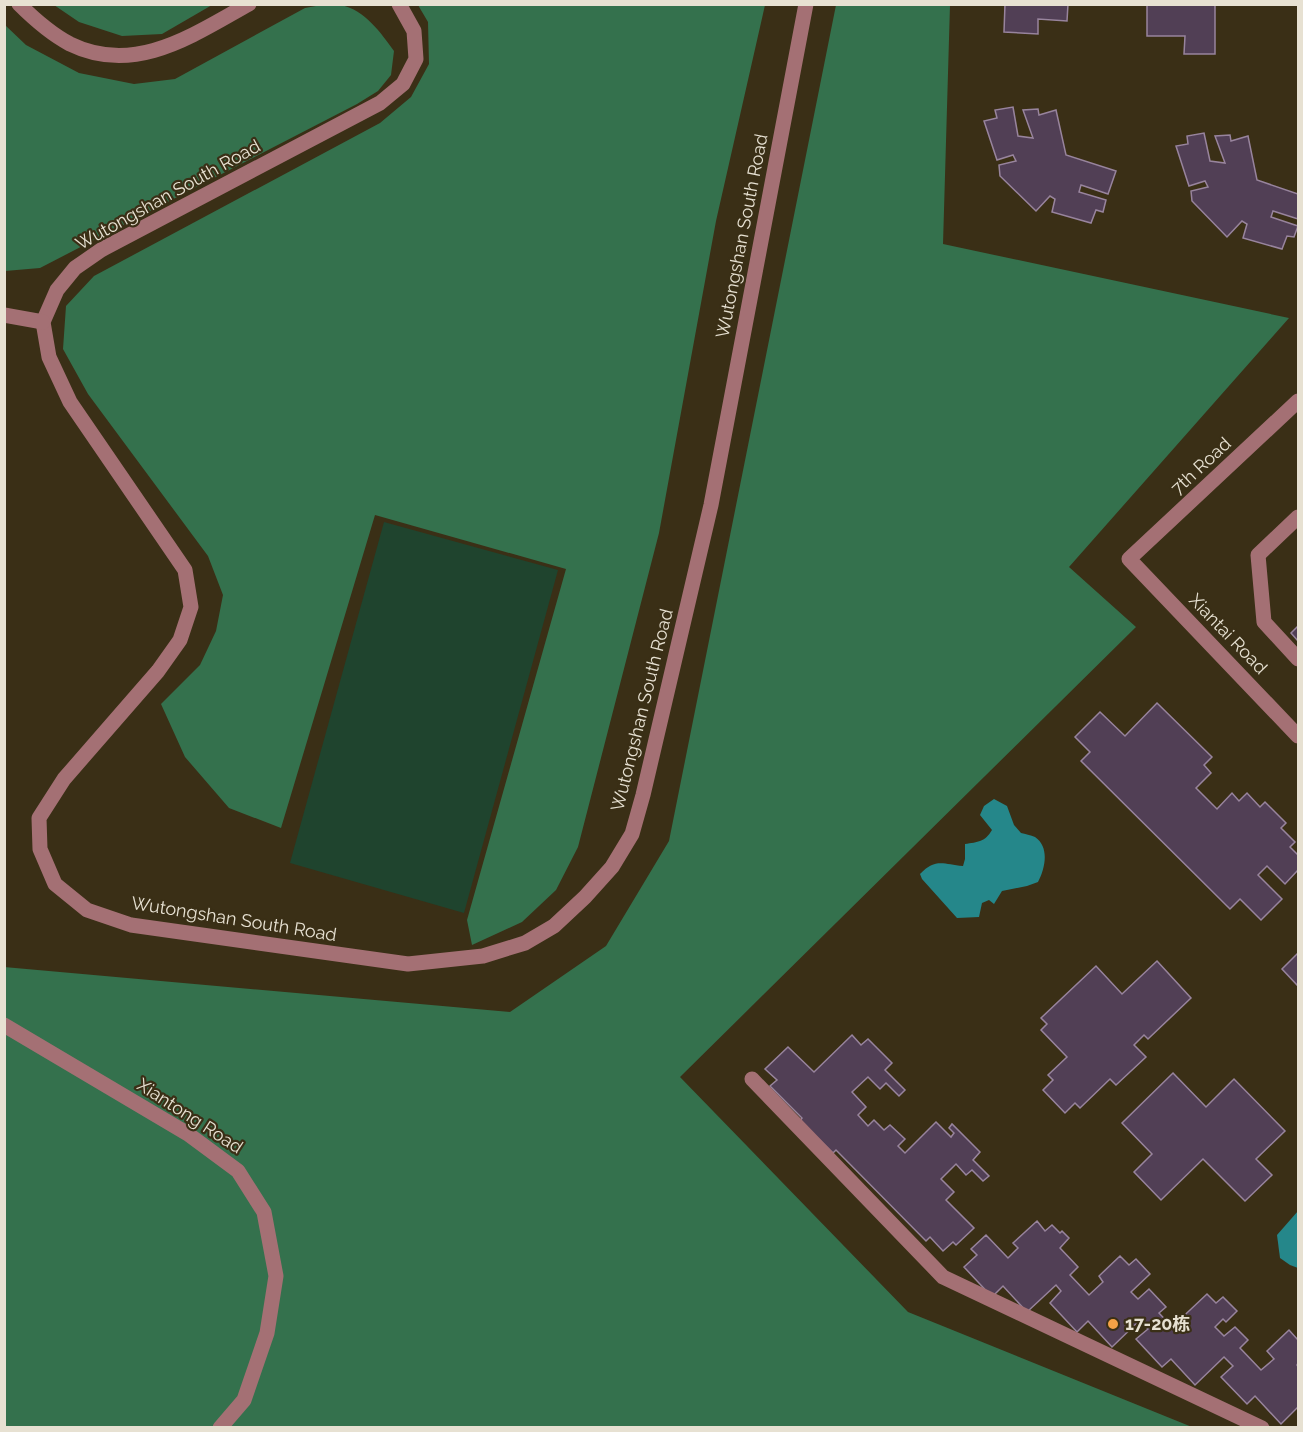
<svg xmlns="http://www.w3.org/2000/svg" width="1303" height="1432" font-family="Raleway,'Noto Sans SC',sans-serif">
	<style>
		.green { fill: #1f442e }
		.forest { fill: #34714d }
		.water { fill: #25878a }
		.building { fill: #513f55; stroke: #98849d; stroke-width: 1.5 }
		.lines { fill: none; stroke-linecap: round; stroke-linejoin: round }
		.minor { stroke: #a47074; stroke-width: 15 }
		.poi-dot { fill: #f5a246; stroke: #3a2f16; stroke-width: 2 }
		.labels { text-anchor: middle; stroke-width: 4.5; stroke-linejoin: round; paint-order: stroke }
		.street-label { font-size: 18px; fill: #e7e1d2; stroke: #3a2f16 }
		.poi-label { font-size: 18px; font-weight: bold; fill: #e7e1d2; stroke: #3a2f16; text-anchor: start }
	</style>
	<rect width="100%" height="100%" fill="#3a2f16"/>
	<path class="green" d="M 384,522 L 558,570 L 464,913 L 290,863 Z"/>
	<g class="forest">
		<path d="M 327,4 C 331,4 337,4 341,5 C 365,10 381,33 394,51 L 391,75 L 378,91 L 357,104 L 40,268 L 5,271 L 5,25 L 26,45 L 79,73 L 134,84 L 175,79 L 305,8 Z"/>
		<path d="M 54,5 L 212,5 L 162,34 L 122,36 L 79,22 Z"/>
		<path d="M 418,5 L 765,5 L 716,221 L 659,533 L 578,847 L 556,890 L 522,922 L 472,945 L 467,920 L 566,569 L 375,515 L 281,828 L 229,808 L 185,757 L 161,704 L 200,665 L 216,631 L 223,595 L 208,556 L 88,394 L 63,349 L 66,306 L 94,276 L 380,123 L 411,97 L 429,64 L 428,22 Z"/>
		<path d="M 836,5 L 950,5 L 943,244 L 1289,318 L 1069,567 L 1136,627 L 680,1077 L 908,1312 L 1192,1427 L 5,1427 L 4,967 L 510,1012 L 606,946 L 669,841 Z"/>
	</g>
	<g class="water">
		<path d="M 994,799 L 1007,806 L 1014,825 L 1021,833 C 1025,834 1031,835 1035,837 C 1050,847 1045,869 1038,882 L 1027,886 L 1002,891 L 994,904 L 989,900 L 982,903 L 979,917 L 957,918 L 922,879 L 920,874 C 935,858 943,864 963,866 L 965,859 L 965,844 C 978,842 985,842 992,830 L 980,815 L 984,806 Z"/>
		<path d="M 1298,1211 L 1298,1268 L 1290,1265 L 1280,1258 L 1277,1235 Z"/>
	</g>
	<g class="building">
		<path d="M 1005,4 L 1068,4 L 1067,21 L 1038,19 L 1038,34 L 1004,32 Z"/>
		<path d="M 1147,4 L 1215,4 L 1215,54 L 1184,54 L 1185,36 L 1147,36 Z"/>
		<path d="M 1013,107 L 1018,136 L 1033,138 L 1023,110 L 1038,109 L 1039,115 L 1056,110 L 1066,155 L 1116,171 L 1108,194 L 1081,185 L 1079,192 L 1106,200 L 1103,212 L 1096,210 L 1091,223 L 1052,212 L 1055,199 L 1050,196 L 1036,211 L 1000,176 L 999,165 L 1016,161 L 1013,155 L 997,160 L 984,121 L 997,118 L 995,110 Z"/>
		<path d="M 1204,133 L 1210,161 L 1225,163 L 1215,136 L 1230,135 L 1231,141 L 1248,136 L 1257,180 L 1298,194 L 1298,219 L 1273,211 L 1271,217 L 1298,226 L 1294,237 L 1287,236 L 1282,249 L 1243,238 L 1247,224 L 1242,221 L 1227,237 L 1192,201 L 1191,191 L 1208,187 L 1205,181 L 1189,186 L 1176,146 L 1188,144 L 1187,136 Z"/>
		<path d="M 1298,626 L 1298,641 L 1291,633 Z"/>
		<path d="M 1157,703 L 1212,757 L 1204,765 L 1211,773 L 1196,788 L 1217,809 L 1232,793 L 1239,801 L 1247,793 L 1260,807 L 1265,802 L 1286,823 L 1281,828 L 1295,842 L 1290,847 L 1298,855 L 1298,870 L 1285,884 L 1267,866 L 1258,875 L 1282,899 L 1261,920 L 1240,899 L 1230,909 L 1081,761 L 1090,752 L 1075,737 L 1100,712 L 1125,736 Z"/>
		<path d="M 1298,953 L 1298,986 L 1282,969 Z"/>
		<path d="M 1157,961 L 1191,998 L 1148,1039 L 1144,1035 L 1134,1045 L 1146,1057 L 1116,1085 L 1110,1079 L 1080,1108 L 1075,1103 L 1065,1113 L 1043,1090 L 1053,1080 L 1048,1075 L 1067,1057 L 1041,1030 L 1047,1024 L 1041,1018 L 1096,966 L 1122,994 Z"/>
		<path d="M 852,1035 L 861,1045 L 868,1039 L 892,1063 L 885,1070 L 905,1090 L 899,1096 L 886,1083 L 880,1089 L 868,1077 L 852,1092 L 866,1107 L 858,1115 L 868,1126 L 874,1120 L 884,1130 L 890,1125 L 905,1139 L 898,1146 L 905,1153 L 936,1122 L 951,1137 L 954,1133 L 949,1128 L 952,1124 L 980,1152 L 973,1160 L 989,1176 L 983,1181 L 972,1170 L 966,1175 L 956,1164 L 941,1179 L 954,1192 L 946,1200 L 974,1228 L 956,1245 L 953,1242 L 943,1251 L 930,1237 L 926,1241 L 836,1150 L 833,1153 L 800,1121 L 802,1118 L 770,1086 L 777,1080 L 765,1069 L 788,1047 L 814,1072 Z"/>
		<path d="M 1173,1073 L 1206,1107 L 1234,1079 L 1285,1131 L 1256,1159 L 1272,1175 L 1245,1201 L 1203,1159 L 1161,1200 L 1134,1172 L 1152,1154 L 1122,1123 Z"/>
		<path d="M 1037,1221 L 1045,1231 L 1052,1225 L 1060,1233 L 1062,1231 L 1069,1238 L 1060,1248 L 1078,1267 L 1070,1275 L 1089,1295 L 1103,1282 L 1099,1276 L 1120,1256 L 1129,1265 L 1136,1259 L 1150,1274 L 1131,1292 L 1138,1299 L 1149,1289 L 1166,1307 L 1159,1313 L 1172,1327 L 1207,1294 L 1216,1303 L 1223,1297 L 1237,1311 L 1226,1322 L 1223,1319 L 1215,1327 L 1224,1336 L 1235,1327 L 1248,1340 L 1240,1348 L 1261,1370 L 1274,1359 L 1267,1351 L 1289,1330 L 1298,1340 L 1298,1363 L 1297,1365 L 1298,1367 L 1298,1407 L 1281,1424 L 1255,1396 L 1247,1404 L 1221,1377 L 1233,1366 L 1224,1357 L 1195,1385 L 1171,1359 L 1162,1367 L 1136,1339 L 1148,1329 L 1140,1320 L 1112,1347 L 1088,1321 L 1077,1332 L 1050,1303 L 1061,1291 L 1056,1285 L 1027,1312 L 1003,1286 L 992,1297 L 964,1267 L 977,1255 L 971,1249 L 986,1235 L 1008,1258 L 1018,1248 L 1013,1243 Z"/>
	</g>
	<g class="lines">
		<g class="minor">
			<path d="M 19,4 C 32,17 53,35 70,44 C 135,76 193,35 249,4"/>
			<path d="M 399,4 L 414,31 L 416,59 L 403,84 L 380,103 L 101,250 L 75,268 L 57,290 L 43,322 L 49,357 L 70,402 L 185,570 L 191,607 L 180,640 L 158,671 L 64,779 L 39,818 L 40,849 L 55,884 L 87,910 L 131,925 L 408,964 L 483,956 L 525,943 L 554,926 L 585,897 L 612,867 L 632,834 L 643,795 L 711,505 L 806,4"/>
			<path d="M 4,315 L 43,322"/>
			<path d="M 1298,401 L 1129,559 L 1298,736"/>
			<path d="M 1298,517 L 1258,555 L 1264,622 L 1298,659"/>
			<path d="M 4,1025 L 188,1134 L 238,1171 L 264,1212 L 276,1276 L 267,1333 L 244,1400 L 220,1428"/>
			<path d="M 752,1079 L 943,1277 L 1262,1428"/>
		</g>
	</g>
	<circle class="poi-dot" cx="1113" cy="1324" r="6"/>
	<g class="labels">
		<g class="street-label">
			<text transform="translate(168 195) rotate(-29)" y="6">Wutongshan South Road</text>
			<text transform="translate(742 236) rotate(-79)" y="6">Wutongshan South Road</text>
			<text transform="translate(1201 466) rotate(-43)" y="6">7th Road</text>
			<text transform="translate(1228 634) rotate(46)" y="6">Xiantai Road</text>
			<text transform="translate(642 710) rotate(-76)" y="6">Wutongshan South Road</text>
			<text transform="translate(234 919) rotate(9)" y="6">Wutongshan South Road</text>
			<text transform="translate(190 1116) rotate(33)" y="6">Xiantong Road</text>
		</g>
		<g class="poi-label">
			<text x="1125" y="1330">17-20栋</text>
		</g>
	</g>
	<rect width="1303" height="1432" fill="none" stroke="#e7e1d2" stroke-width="12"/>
</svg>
